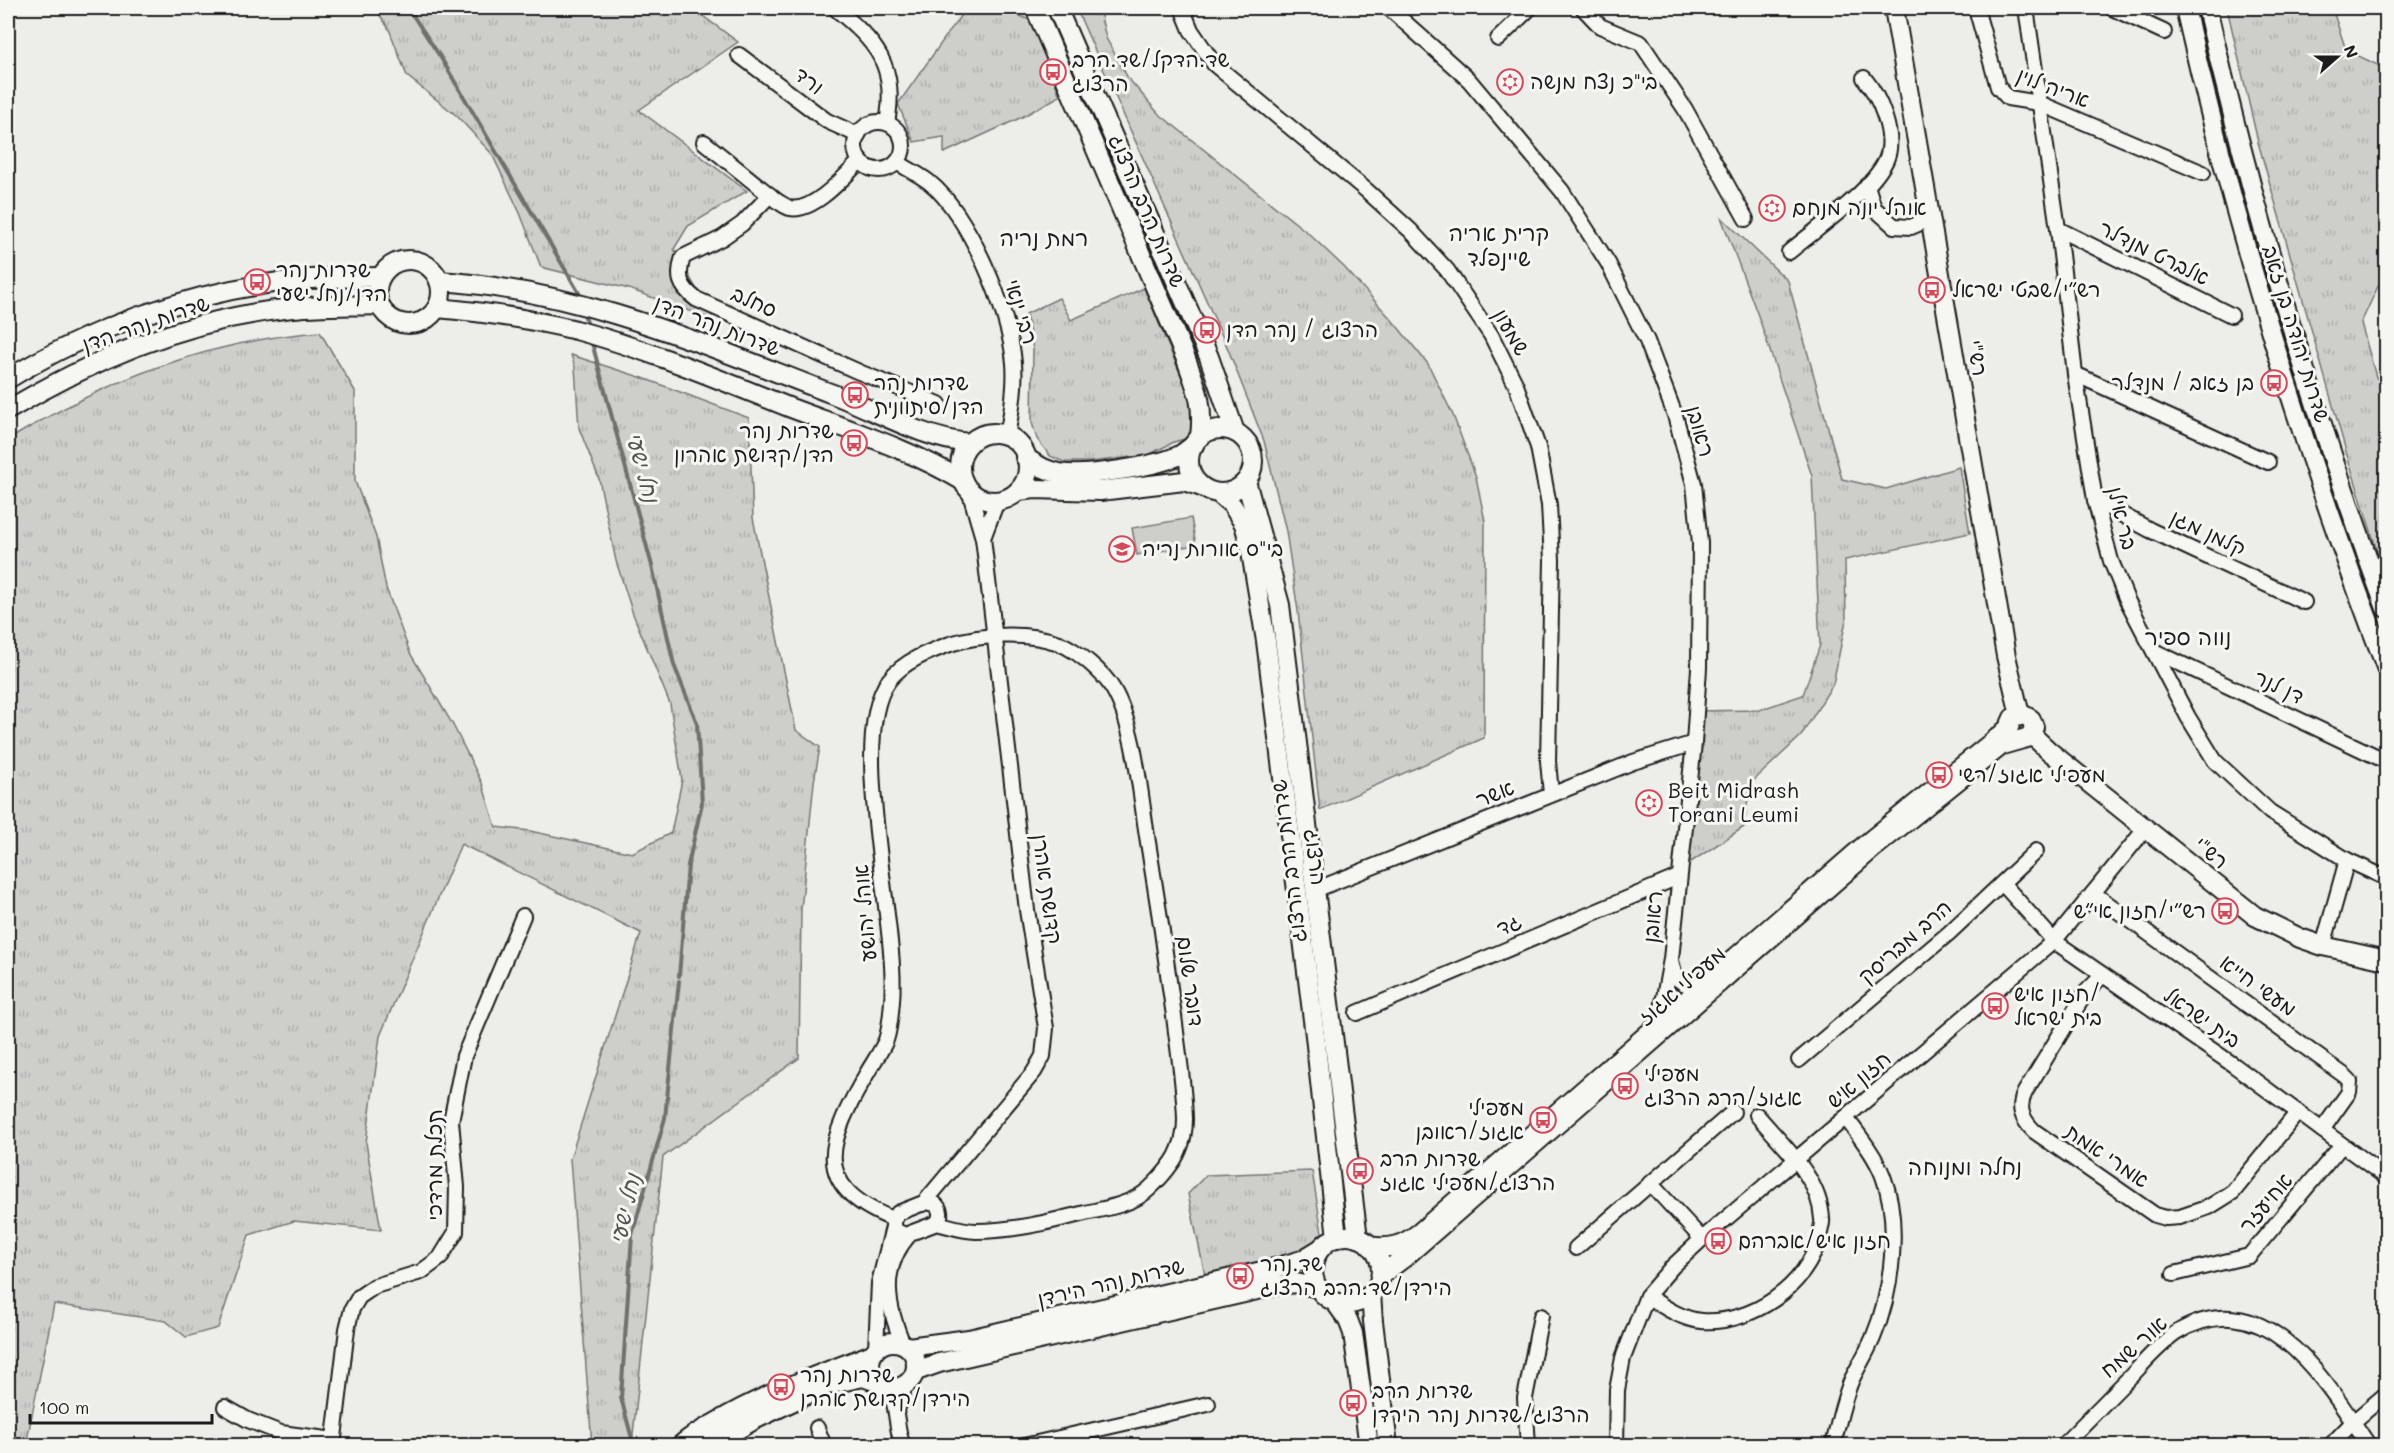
<svg xmlns="http://www.w3.org/2000/svg" width="2394" height="1453" font-family="Mali,'Playpen Sans Hebrew',sans-serif">
	<style>
		.grass { fill: url(#grass-tufts); stroke: #757574; stroke-width: 1.5 }
		.pitch { fill: #cececb; stroke: #757574; stroke-width: 1.5 }
		.lines { fill: none; stroke-linecap: round; stroke-linejoin: round }
		.stream { stroke: #6f6f6d; stroke-width: 4 }
		.street-casing { stroke: #1c1c1c; stroke-width: 18 }
		.secondary-casing { stroke: #1c1c1c; stroke-width: 22 }
		.street { stroke: #f6f6f2; stroke-width: 14 }
		.secondary { stroke: #f6f6f2; stroke-width: 18 }
		.labels { text-anchor: middle; stroke-width: 6; stroke-linejoin: round; paint-order: stroke }
		.poi-label { font-size: 21px; fill: #1c1c1c; stroke: #f6f6f2; text-anchor: start }
		.street-label { font-size: 21px; fill: #1c1c1c; stroke: #f6f6f2 }
		.neighbourhood-label { font-size: 22px; fill: #1c1c1c; stroke: #f6f6f2 }
		.water-label { font-size: 22px; font-style: italic; fill: #535352; stroke: #f6f6f2 }
	</style>
	<defs>
		<pattern id="grass-tufts" width="24" height="20" patternUnits="userSpaceOnUse" patternTransform="scale(1.5)"><rect width="24" height="20" fill="#cececb"/><path d="M3 7l-1-3M5 7V3M7 7l1-3M15 17l-1-3M17 17v-4M19 17l1-3" fill="none" stroke="#b0b0ae"/></pattern>
	</defs>
	<rect width="100%" height="100%" fill="#edede9"/>
	<filter id="ink" filterUnits="userSpaceOnUse"><feTurbulence type="fractalNoise" baseFrequency=".0167" numOctaves="2"/><feDisplacementMap in="SourceGraphic" scale="12" xChannelSelector="R" yChannelSelector="G"/><feConvolveMatrix kernelMatrix="1 2 1 2 8 2 1 2 1" color-interpolation-filters="sRGB"/></filter>
	<g filter="url(#ink)">
		<g class="grass">
			<path d="M 375,8 L 692,8 L 738,42 L 639,110 L 747,191 L 688,226 L 674,249 L 714,320 L 629,289 L 541,267 L 520,213 L 492,154 L 457,116 L 407,76 L 389,29 Z"/>
			<path d="M 966,8 L 1001,8 L 1032,21 L 1060,96 L 1020,118 L 944,153 L 944,137 L 914,142 L 898,104 Z"/>
			<path d="M 1076,8 L 1099,8 L 1106,38 L 1128,78 L 1158,113 L 1308,233 L 1344,267 L 1392,320 L 1428,364 L 1453,415 L 1476,477 L 1485,521 L 1484,738 L 1320,810 L 1298,611 L 1286,531 L 1264,441 L 1228,349 Z"/>
			<path d="M 2227,8 L 2332,8 L 2346,50 L 2386,69 L 2386,269 L 2361,323 L 2376,377 L 2386,387 L 2386,579 L 2347,455 L 2258,142 Z"/>
			<path d="M 1721,217 L 1788,281 L 1842,479 L 1886,489 L 1959,467 L 1970,533 L 1845,560 L 1846,620 L 1833,684 L 1801,736 L 1750,784 L 1744,827 L 1688,864 L 1696,711 L 1759,710 L 1803,695 L 1820,645 L 1812,476 L 1760,321 Z"/>
			<path d="M 1144,288 L 1195,409 L 1194,427 L 1188,438 L 1174,442 L 1148,455 L 1091,462 L 1064,462 L 1050,456 L 1037,439 L 1032,423 L 1033,349 L 1026,314 L 1059,298 L 1071,320 Z"/>
			<path d="M 320,332 L 355,391 L 355,481 L 376,537 L 386,588 L 410,653 L 453,725 L 482,783 L 496,827 L 530,831 L 632,853 L 671,833 L 682,780 L 670,704 L 633,614 L 616,561 L 599,479 L 579,428 L 575,367 L 571,355 L 643,378 L 749,418 L 753,518 L 796,730 L 820,747 L 814,782 L 801,910 L 799,1058 L 663,1157 L 632,1444 L 592,1445 L 570,1159 L 641,933 L 461,844 L 380,1036 L 366,1143 L 381,1230 L 294,1221 L 249,1235 L 218,1328 L 186,1337 L 166,1321 L 54,1304 L 26,1445 L 8,1445 L 8,440 C 105,381 205,341 320,332 Z"/>
			<path d="M 1312,1171 L 1322,1233 L 1315,1246 L 1300,1254 L 1205,1275 L 1188,1194 L 1206,1175 Z"/>
		</g>
		<path class="pitch" d="M 1191,518 L 1196,545 L 1137,555 L 1132,528 Z"/>
		<g class="lines">
			<g class="stream">
				<path d="M 408,8 L 441,58 L 579,293 L 581,300"/>
				<path d="M 583,310 L 588,326"/>
				<path d="M 591,339 L 652,566 L 674,665 L 697,723 L 702,803 L 688,865 L 679,976"/>
				<path d="M 634,1446 L 621,1398 L 632,1235 L 665,1118 L 679,981"/>
			</g>
			<g class="street-casing">
				<g id="street">
					<path d="M 835,8 C 876,42 898,66 887,123"/>
					<path d="M 1182,8 L 1191,30 L 1214,64 L 1366,190 L 1411,231 L 1447,270 L 1491,335 L 1516,385 L 1538,447 L 1549,505 L 1552,560 L 1548,761 L 1551,794"/>
					<path d="M 1389,8 L 1469,80 L 1562,191 L 1608,263 L 1647,341 L 1675,415 L 1694,484 L 1700,543 L 1699,668 L 1694,743 L 1671,959 L 1661,1014 L 1656,1027"/>
					<path d="M 1583,8 L 1600,26 L 1641,43 L 1685,109 L 1746,219"/>
					<path d="M 1976,8 L 1998,87 L 2008,98 L 2039,103 L 2203,173"/>
					<path d="M 2026,8 L 2058,229 L 2075,374 L 2095,500 L 2111,561 L 2127,600 L 2188,717 L 2215,761 L 2270,812 L 2347,860 L 2323,946"/>
					<path d="M 2112,8 L 2164,32"/>
					<path d="M 1498,39 L 1530,8"/>
					<path d="M 739,55 L 827,121 L 858,135"/>
					<circle cx="879" cy="146" r="24"/>
					<path d="M 704,142 L 777,201 C 781,203 786,207 790,208 C 813,213 845,176 860,161"/>
					<path d="M 898,163 C 908,169 920,175 929,182 C 969,214 1010,312 1014,363 C 1016,388 1011,413 1007,437"/>
					<path d="M 1867,185 L 1874,208 L 1894,226 L 1911,227 L 1918,224 L 1928,210"/>
					<path d="M 770,195 L 742,224 L 722,238 L 683,257 C 677,277 679,286 696,299 L 859,372 L 939,404"/>
					<path d="M 2058,229 L 2231,315"/>
					<path d="M 1789,252 C 1817,228 1870,193 1886,160 C 1897,136 1879,96 1864,78"/>
					<path d="M 2075,374 L 2268,462"/>
					<path d="M 2095,500 L 2150,530 L 2304,602"/>
					<path d="M 983,538 L 997,501"/>
					<path d="M 2154,651 L 2386,761"/>
					<path d="M 2347,860 L 2386,878"/>
					<path d="M 2003,884 L 2054,941 L 2235,1066 L 2386,1177"/>
					<path d="M 1315,890 L 1633,762 L 1694,743"/>
					<path d="M 2093,893 L 2345,1076 L 2350,1081 L 2349,1092 L 2322,1130"/>
					<path d="M 1672,964 C 1675,983 1688,990 1705,982"/>
					<path d="M 2103,975 L 2086,992 L 2025,1092 C 2017,1108 2022,1119 2034,1131 L 2155,1215 L 2166,1218 L 2180,1217 L 2209,1207 L 2233,1192 L 2298,1112"/>
					<path d="M 1357,1013 L 1678,877"/>
					<path d="M 1799,1060 L 1949,933 L 2036,851"/>
					<path d="M 1650,1183 L 1702,1239"/>
					<path d="M 926,1202 L 935,1204 C 941,1209 942,1216 937,1223 L 905,1235 L 896,1231 L 893,1223 L 898,1213 Z"/>
					<path d="M 923,1204 L 1034,1072 L 1043,1056 L 1046,1028 L 1027,910 L 983,538 L 969,490"/>
					<path d="M 893,1219 C 808,1185 829,1140 866,1075 C 872,1064 881,1052 886,1040 C 890,1029 891,1013 892,1001 C 899,924 846,738 889,680 C 904,661 928,652 950,644 C 981,634 1028,632 1059,643 C 1078,651 1103,672 1113,689 C 1135,726 1140,793 1147,836 C 1157,896 1166,956 1174,1016 C 1178,1050 1184,1084 1185,1119 C 1185,1128 1183,1141 1179,1150 C 1174,1164 1151,1190 1138,1197 C 1122,1206 1103,1209 1085,1213 C 1049,1222 1013,1231 976,1231 C 963,1231 949,1226 937,1223"/>
					<path d="M 1576,1248 L 1733,1112"/>
					<path d="M 2174,1274 L 2249,1256 L 2342,1145"/>
					<path d="M 1647,1296 C 1663,1306 1681,1319 1701,1321 C 1751,1325 1808,1286 1819,1237 C 1820,1231 1823,1224 1822,1219 C 1820,1177 1782,1145 1757,1115"/>
					<path d="M 903,1344 C 887,1306 879,1268 910,1234"/>
					<path d="M 876,1349 L 879,1283 L 893,1227"/>
					<path d="M 889,1387 C 898,1406 895,1427 903,1446"/>
					<path d="M 225,1407 L 248,1420 L 281,1433 L 334,1440"/>
					<path d="M 897,1410 L 905,1385"/>
					<path d="M 817,1428 L 824,1446"/>
					<path d="M 333,1446 L 347,1329 L 352,1309 L 359,1297 L 375,1286 L 421,1272 L 440,1258 L 456,1232 L 457,1187 L 451,1121 L 464,1056 L 523,916"/>
					<path d="M 1024,1446 L 1208,1404"/>
					<path d="M 1528,1446 L 1525,1398 L 1541,1316"/>
					<path d="M 1616,1446 L 1617,1390 L 1623,1358 L 1647,1296 L 1672,1267 L 1702,1239 L 2054,941 L 2146,828"/>
					<path d="M 1833,1446 C 1838,1424 1843,1400 1852,1379 C 1859,1365 1867,1352 1873,1338 C 1892,1293 1901,1223 1883,1176 C 1875,1155 1860,1137 1846,1118"/>
					<path d="M 2062,1446 C 2086,1422 2109,1398 2133,1374 C 2146,1360 2160,1344 2176,1333 C 2266,1279 2326,1382 2369,1446"/>
					<path d="M 2330,1446 L 2353,1422 L 2386,1394"/>
				</g>
			</g>
			<g class="secondary-casing">
				<g id="secondary">
					<path d="M 1035,8 L 1186,359 C 1197,389 1204,403 1200,437"/>
					<path d="M 1057,8 L 1209,357 L 1235,432"/>
					<path d="M 1894,8 L 2006,656 L 2020,715"/>
					<path d="M 2185,8 C 2236,232 2303,452 2386,667"/>
					<path d="M 2207,8 C 2254,212 2313,412 2386,608"/>
					<circle cx="409" cy="292" r="32"/>
					<path d="M 439,281 C 580,290 700,343 830,393 C 873,409 925,440 970,443"/>
					<path d="M 437,308 C 484,312 530,319 576,330 C 650,350 720,380 791,408 C 849,430 910,449 963,481"/>
					<path d="M 8,379 C 89,329 185,294 280,282 C 313,277 347,278 380,277"/>
					<path d="M 8,410 C 91,360 186,320 284,309 C 316,305 348,306 380,305"/>
					<circle cx="1221" cy="461" r="32"/>
					<circle cx="994" cy="467" r="34"/>
					<path d="M 1025,457 C 1036,465 1046,471 1059,473 C 1084,478 1155,466 1178,456 C 1184,453 1189,448 1194,445"/>
					<path d="M 1246,481 L 1280,605 L 1358,1238"/>
					<path d="M 1018,491 L 1035,489 L 1100,491 L 1184,481 L 1202,487"/>
					<path d="M 1218,493 L 1232,505 L 1244,524 L 1250,546 L 1266,641 L 1315,1036 L 1337,1238"/>
					<path d="M 2032,735 L 2049,751 L 2255,916 L 2300,938 L 2323,946 L 2386,960"/>
					<circle cx="1347" cy="1270" r="34"/>
					<path d="M 1370,1246 C 1390,1250 1403,1245 1419,1233 L 1866,844 L 2002,734 L 2009,727 L 2013,718 L 2024,715 L 2031,719 L 2034,727 L 2030,737 L 2002,745 L 1871,850 L 1405,1257 L 1381,1275"/>
					<path d="M 1371,1294 L 1373,1321 L 1388,1446"/>
					<path d="M 1335,1302 L 1348,1320 L 1353,1333 L 1369,1446"/>
					<circle cx="893" cy="1365" r="23"/>
					<path d="M 908,1347 L 969,1339 L 1275,1268 L 1302,1260 L 1320,1249"/>
					<path d="M 916,1371 L 939,1363 L 1279,1285 L 1296,1283 L 1318,1288"/>
					<path d="M 680,1446 C 690,1436 703,1430 715,1423 C 765,1393 819,1375 872,1354"/>
					<path d="M 709,1446 L 754,1420 L 827,1385 L 863,1377 L 877,1382"/>
				</g>
			</g>
			<use href="#street" class="street"/>
			<use href="#secondary" class="secondary"/>
		</g>
	</g>
	<defs>
		<g id="bus-ring" transform="scale(1.35)"><circle r="9.5" fill="#f6f6f2" stroke="#d1495b" stroke-width="1.5"/><path d="M-5-6H5V4H4V6H2V4H-2V6H-4V4H-5ZM-3.5-4V0h7V-4ZM-3.5 1.2v1.5H-2V1.2ZM2 1.2v1.5H3.5V1.2Z" fill="#d1495b"/></g>
		<g id="synagogue-ring" transform="scale(1.35)"><circle r="9.5" fill="#f6f6f2" stroke="#d1495b" stroke-width="1.5"/><path d="M0-6.5L5.6 3.2H-5.6ZM0 6.5L5.6-3.2H-5.6Z" fill="#d1495b"/></g>
		<g id="school-ring" transform="scale(1.35)"><circle r="9.5" fill="#f6f6f2" stroke="#d1495b" stroke-width="1.5"/><path d="M0-5L7-2L0 1L-7-2ZM-4 1L0 2.5L4 1V4Q0 6-4 4Z" fill="#d1495b"/></g>
	</defs>
	<g fill-rule="evenodd">
		<use href="#bus-ring" x="1053" y="72"/>
		<use href="#synagogue-ring" x="1510" y="82"/>
		<use href="#synagogue-ring" x="1772" y="208"/>
		<use href="#bus-ring" x="257" y="282"/>
		<use href="#bus-ring" x="1932" y="290"/>
		<use href="#bus-ring" x="1207" y="330"/>
		<use href="#bus-ring" x="2274" y="383"/>
		<use href="#bus-ring" x="855" y="395"/>
		<use href="#bus-ring" x="854" y="443"/>
		<use href="#school-ring" x="1122" y="549"/>
		<use href="#bus-ring" x="1939" y="775"/>
		<use href="#synagogue-ring" x="1649" y="803"/>
		<use href="#bus-ring" x="2225" y="911"/>
		<use href="#bus-ring" x="1995" y="1006"/>
		<use href="#bus-ring" x="1625" y="1086"/>
		<use href="#bus-ring" x="1543" y="1120"/>
		<use href="#bus-ring" x="1360" y="1171"/>
		<use href="#bus-ring" x="1718" y="1241"/>
		<use href="#bus-ring" x="1240" y="1276"/>
		<use href="#bus-ring" x="781" y="1387"/>
		<use href="#bus-ring" x="1353" y="1403"/>
	</g>
	<g class="labels">
		<g class="poi-label">
			<text x="1072" y="67">שד.הדקל/שד.הרב<tspan x="1072" dy="24">הרצוג</tspan></text>
			<text x="1530" y="89">בי"כ נצח מנשה</text>
			<text x="1792" y="215">אוהל יונה מנחם</text>
			<text x="276" y="277">שדרות נהר<tspan x="276" dy="24">הדן/נחל ישעי</tspan></text>
			<text x="1952" y="297">רש״י/שבטי ישראל</text>
			<text x="1226" y="337">הרצוג / נהר הדן</text>
			<text x="874" y="390">שדרות נהר<tspan x="874" dy="24">הדן/סיתוונית</tspan></text>
			<text x="2254" y="390" text-anchor="end">בן זאב / מנדלר</text>
			<text x="834" y="438" text-anchor="end">שדרות נהר<tspan x="834" dy="24">הדן/קדושת אהרון</tspan></text>
			<text x="1142" y="556">בי"ס אורות נריה</text>
			<text x="1958" y="782">מעפילי אגוז/רשי</text>
			<text x="1668" y="798">Beit Midrash<tspan x="1668" dy="24">Torani Leumi</tspan></text>
			<text x="2206" y="918" text-anchor="end">רש״י/חזון אי״ש</text>
			<text x="2014" y="1001">חזון איש/<tspan x="2014" dy="24">בית ישראל</tspan></text>
			<text x="1644" y="1081">מעפילי<tspan x="1644" dy="24">אגוז/הרב הרצוג</tspan></text>
			<text x="1524" y="1115" text-anchor="end">מעפילי<tspan x="1524" dy="24">אגוז/ראובן</tspan></text>
			<text x="1380" y="1166">שדרות הרב<tspan x="1380" dy="24">הרצוג/מעפילי אגוז</tspan></text>
			<text x="1738" y="1248">חזון איש/אברהם</text>
			<text x="1260" y="1271">שד.נהר<tspan x="1260" dy="24">הירדן/שד.הרב הרצוג</tspan></text>
			<text x="800" y="1382">שדרות נהר<tspan x="800" dy="24">הירדן/קדושת אהרן</tspan></text>
			<text x="1372" y="1398">שדרות הרב<tspan x="1372" dy="24">הרצוג/שדרות נהר הירדן</tspan></text>
		</g>
		<g class="street-label">
			<text transform="translate(809 81) rotate(37)" y="7">ורד</text>
			<text transform="translate(2053 88) rotate(21)" y="7">אריה לוין</text>
			<text transform="translate(1147 211) rotate(67)" y="7">שדרות הרב הרצוג</text>
			<text transform="translate(2154 253) rotate(26)" y="7">אלברט מנדלר</text>
			<text transform="translate(754 302) rotate(24)" y="7">סחלב</text>
			<text transform="translate(1021 312) rotate(73)" y="7">רבי ינאי</text>
			<text transform="translate(146 324) rotate(-19)" y="7">שדרות נהר הדן</text>
			<text transform="translate(717 326) rotate(21)" y="7">שדרות נהר הדן</text>
			<text transform="translate(1511 332) rotate(60)" y="7">שמעון</text>
			<text transform="translate(2296 334) rotate(73)" y="7">שדרות יהודה בן זאב</text>
			<text transform="translate(1977 358) rotate(80)" y="7">רש"י</text>
			<text transform="translate(1700 431) rotate(74)" y="7">ראובן</text>
			<text transform="translate(2122 518) rotate(76)" y="7">בר אילן</text>
			<text transform="translate(2208 533) rotate(25)" y="7">קלמן מגן</text>
			<text transform="translate(2279 687) rotate(25)" y="7">דן לנר</text>
			<text transform="translate(1495 794) rotate(-22)" y="7">אשר</text>
			<text transform="translate(2211 853) rotate(40)" y="7">רש"י</text>
			<text transform="translate(1315 857) rotate(83)" y="7">הרצוג</text>
			<text transform="translate(1289 861) rotate(-97)" y="7">שדרות הרב הרצוג</text>
			<text transform="translate(1047 889) rotate(82)" y="7">קדושת אהרן</text>
			<text transform="translate(865 913) rotate(-95)" y="7">אוהל יהושע</text>
			<text transform="translate(1653 917) rotate(-85)" y="7">ראובן</text>
			<text transform="translate(1509 925) rotate(-23)" y="7">גד</text>
			<text transform="translate(1905 942) rotate(-41)" y="7">הרב מבריסק</text>
			<text transform="translate(1190 981) rotate(82)" y="7">דובר שלום</text>
			<text transform="translate(1682 986) rotate(-41)" y="7">מעפילי אגוז</text>
			<text transform="translate(2258 986) rotate(36)" y="7">מעשי חייא</text>
			<text transform="translate(2202 1018) rotate(35)" y="7">בית ישראל</text>
			<text transform="translate(1859 1080) rotate(-40)" y="7">חזון איש</text>
			<text transform="translate(2107 1156) rotate(34)" y="7">אמרי אמת</text>
			<text transform="translate(435 1165) rotate(-90)" y="7">תכלת מרדכי</text>
			<text transform="translate(2266 1203) rotate(-50)" y="7">אחיעזר</text>
			<text transform="translate(1111 1283) rotate(-13)" y="7">שדרות נהר הירדן</text>
			<text transform="translate(2134 1347) rotate(-42)" y="7">אור שמח</text>
		</g>
		<g class="neighbourhood-label">
			<text x="1499" y="241">קרית אריה<tspan x="1499" dy="25">שיינפלד</tspan></text>
			<text x="1044" y="246">רמת נריה</text>
			<text x="2188" y="645">נווה ספיר</text>
			<text x="1965" y="1175">נחלה ומנוחה</text>
		</g>
		<g class="water-label">
			<text transform="translate(643 467) rotate(75)" y="8">נחל ישעי</text>
			<text transform="translate(625 1209) rotate(-77)" y="8">נחל ישעי</text>
		</g>
	</g>
	<rect width="2394" height="1453" fill="none" stroke="#f6f6f2" stroke-width="30"/>
	<rect x="15" y="15" width="2364" height="1423" fill="none" stroke="#1c1c1c" stroke-width="2" filter="url(#ink)"/>
	<g transform="translate(2337 57) rotate(69)" stroke="#f6f6f2" stroke-width="4.5" paint-order="stroke">
	<path d="M0-4.5L10 22L0 15L-10 22Z" fill="#1c1c1c"/>
	<text y="-9" font-size="16" font-weight="bold" text-anchor="middle" fill="#1c1c1c">N</text>
	</g>
	<path d="M30 1414v9h182v-9" fill="none" stroke="#1c1c1c" stroke-width="3"/>
	<text x="39" y="1414" font-size="18" fill="#1c1c1c" stroke="#f6f6f2" stroke-width="4.5" paint-order="stroke">100 m</text>
</svg>
